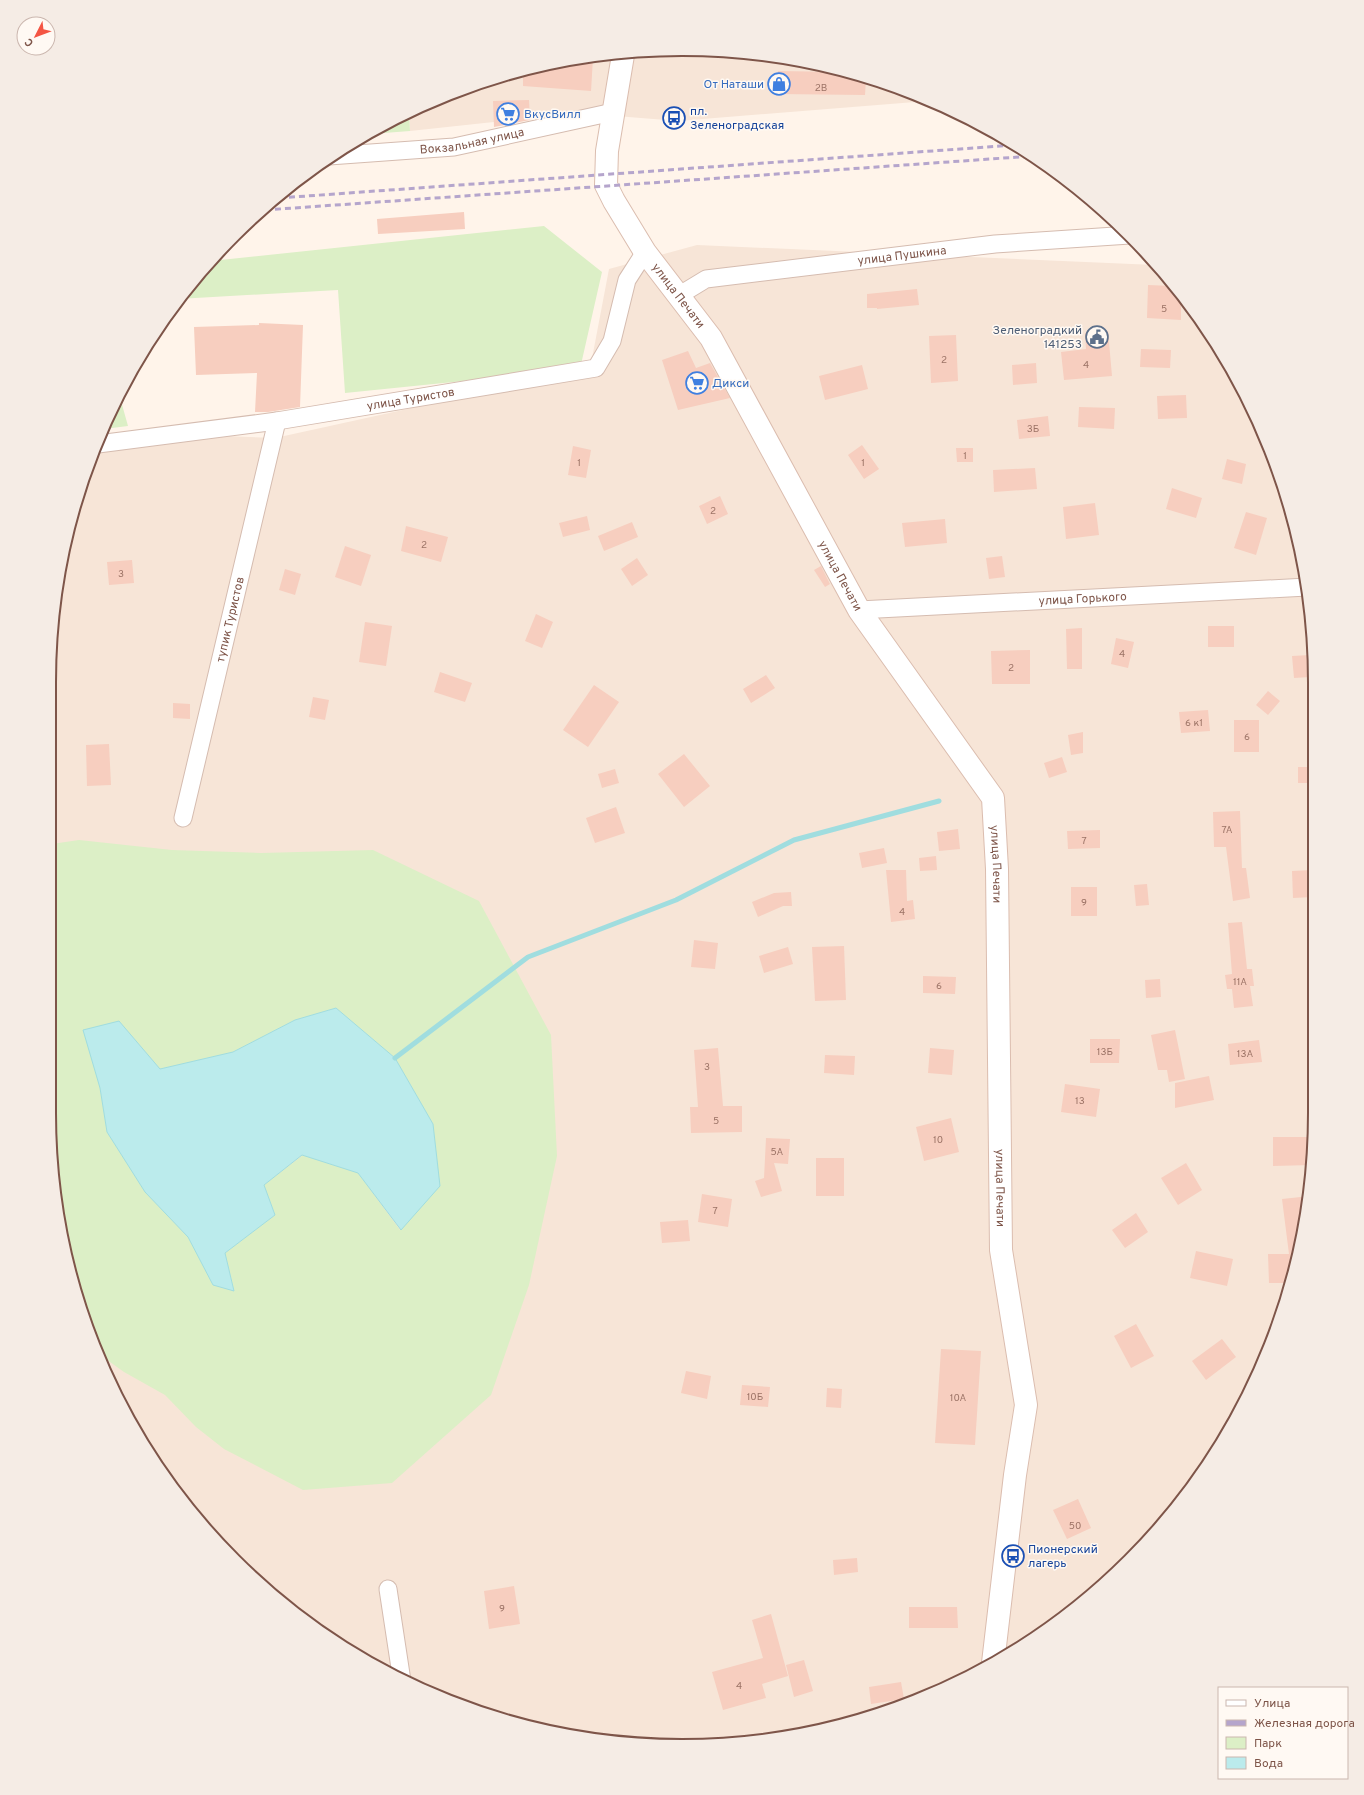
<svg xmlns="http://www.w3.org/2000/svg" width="1364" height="1795" font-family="Overpass,sans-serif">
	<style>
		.residential { fill: #f7e5d7 }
		.green { fill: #dcefc6; fill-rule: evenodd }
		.water { fill: #bbebec; stroke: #a0dddf }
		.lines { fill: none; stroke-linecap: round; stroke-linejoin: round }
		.stream { stroke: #a0dddf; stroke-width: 5 }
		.building { fill: #f7cebf }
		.street-casing { stroke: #d5bcb0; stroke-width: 19 }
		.secondary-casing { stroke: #dbbdaf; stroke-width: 24 }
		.street { stroke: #fff; stroke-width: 17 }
		.secondary { stroke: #fff; stroke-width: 22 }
		.rail { stroke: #b5a5cc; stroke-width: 3; stroke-dasharray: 6 4; stroke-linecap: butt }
		.labels { text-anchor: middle; stroke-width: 3; stroke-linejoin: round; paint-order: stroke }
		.number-label { font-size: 10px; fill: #9c7366 }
		.shop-label { font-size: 12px; fill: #366cbe; stroke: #fff9f3; text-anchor: start }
		.transit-label { font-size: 12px; fill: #164399; stroke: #fff9f3; text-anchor: start }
		.street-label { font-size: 12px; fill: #7e5549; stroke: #fff9f3 }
		.service-label { font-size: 12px; fill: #4e5e75; stroke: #fff9f3; text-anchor: end }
		.rim { fill: none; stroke: #7e5549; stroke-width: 2 }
	</style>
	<rect width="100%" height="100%" fill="#fff4ea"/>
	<g class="residential">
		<path d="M 682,49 L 805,61 L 918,95 L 915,102 L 678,121 L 579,113 L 410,131 L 409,113 L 440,97 L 558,61 Z"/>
		<path d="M 697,245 L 1155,265 L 1208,330 L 1250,402 L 1281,478 L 1310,600 L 1315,1113 L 1310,1196 L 1281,1317 L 1250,1393 L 1208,1464 L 1130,1560 L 1034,1639 L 962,1681 L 886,1712 L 806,1734 L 724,1745 L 640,1745 L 558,1734 L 478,1712 L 402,1681 L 297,1615 L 235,1561 L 180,1499 L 134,1430 L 97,1355 L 71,1277 L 54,1196 L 50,641 L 71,518 L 101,438 L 127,432 L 275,438 L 590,369 L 609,269 Z"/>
	</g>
	<g class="green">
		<path d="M 409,113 L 410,131 L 371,134 Z"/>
		<path d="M 544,226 L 602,272 L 580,369 L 345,393 L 338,290 L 178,299 L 211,261 Z"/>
		<path d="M 119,394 L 128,426 L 104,429 L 114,402 Z"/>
		<path d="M 79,840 L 172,850 L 261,853 L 373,850 L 479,901 L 551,1035 L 557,1156 L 529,1285 L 491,1395 L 392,1483 L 303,1490 L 224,1449 L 196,1427 L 165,1395 L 124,1372 L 96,1352 L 71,1277 L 54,1196 L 52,844 ZM 336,1008 L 395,1058 L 433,1124 L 400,1230 L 358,1173 L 303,1155 L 264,1185 L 275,1215 L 225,1253 L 234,1291 L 213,1285 L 188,1237 L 145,1192 L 107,1132 L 100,1088 L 119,1021 L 160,1069 L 233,1052 L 295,1020 Z"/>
	</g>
	<path class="water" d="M 336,1008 L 395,1058 L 433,1124 L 440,1186 L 401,1230 L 358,1173 L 302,1155 L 264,1185 L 275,1215 L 225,1253 L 234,1291 L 213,1285 L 188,1237 L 145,1192 L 107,1132 L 100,1088 L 83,1030 L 119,1021 L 160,1069 L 233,1052 L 295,1020 Z"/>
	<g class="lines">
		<path class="stream" d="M 395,1058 L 528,957 L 676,900 L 794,840 L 939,801"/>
	</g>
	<g class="building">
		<path d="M 593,58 L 591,91 L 523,86 L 523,72 L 558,61 Z"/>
		<path d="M 778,71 L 843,72 L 866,79 L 865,95 L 777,94 Z"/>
		<path d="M 529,100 L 530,120 L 494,127 L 493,101 Z"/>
		<path d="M 464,212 L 465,229 L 378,234 L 377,219 Z"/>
		<path d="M 1148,285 L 1172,286 L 1181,297 L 1181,320 L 1147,318 Z"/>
		<path d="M 917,289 L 919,305 L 877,309 L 877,308 L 867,308 L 867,294 Z"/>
		<path d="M 259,323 L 303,325 L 300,407 L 268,412 L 255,412 L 257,373 L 196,375 L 194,327 L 259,325 Z"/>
		<path d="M 1108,331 L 1112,376 L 1064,380 L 1061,352 L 1086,349 L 1085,333 Z"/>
		<path d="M 956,335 L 958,381 L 931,383 L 929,336 Z"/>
		<path d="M 1141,349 L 1171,350 L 1170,368 L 1140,367 Z"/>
		<path d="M 688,351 L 696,368 L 710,363 L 730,398 L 678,410 L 662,360 Z"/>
		<path d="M 1036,363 L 1037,383 L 1013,385 L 1012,365 Z"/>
		<path d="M 862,365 L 868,389 L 825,400 L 819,376 Z"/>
		<path d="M 1186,395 L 1187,418 L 1158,419 L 1157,396 Z"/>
		<path d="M 1079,407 L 1115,408 L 1114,429 L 1078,427 Z"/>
		<path d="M 1048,416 L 1050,436 L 1019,439 L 1017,420 Z"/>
		<path d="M 862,445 L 879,469 L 864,479 L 848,455 Z"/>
		<path d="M 573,446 L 591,450 L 586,478 L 568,475 Z"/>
		<path d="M 956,448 L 973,448 L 973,462 L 957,462 Z"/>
		<path d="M 1227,459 L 1246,464 L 1242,484 L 1222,479 Z"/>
		<path d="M 1035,468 L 1037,489 L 994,492 L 993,470 Z"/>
		<path d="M 1172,488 L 1202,498 L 1196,518 L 1166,509 Z"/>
		<path d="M 720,496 L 728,514 L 707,524 L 699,506 Z"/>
		<path d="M 1095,503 L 1099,535 L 1066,539 L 1063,507 Z"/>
		<path d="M 1246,512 L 1267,518 L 1256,555 L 1234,548 Z"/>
		<path d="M 587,516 L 590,530 L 563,537 L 559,523 Z"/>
		<path d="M 945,519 L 947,543 L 905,547 L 902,523 Z"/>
		<path d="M 632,522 L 638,537 L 604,551 L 598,536 Z"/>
		<path d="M 406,526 L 448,537 L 441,562 L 401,551 Z"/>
		<path d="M 345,546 L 371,555 L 361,586 L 335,577 Z"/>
		<path d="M 1002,556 L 1005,577 L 989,579 L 986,558 Z"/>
		<path d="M 637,558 L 648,575 L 632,586 L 621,569 Z"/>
		<path d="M 132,560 L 134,583 L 109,585 L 107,562 Z"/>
		<path d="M 821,566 L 830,584 L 825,587 L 814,570 Z"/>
		<path d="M 285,569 L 301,574 L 295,595 L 279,590 Z"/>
		<path d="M 536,614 L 553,622 L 542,648 L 525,641 Z"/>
		<path d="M 365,622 L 392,626 L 386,666 L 359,662 Z"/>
		<rect x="1208" y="626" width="26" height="21"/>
		<path d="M 1082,628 L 1082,669 L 1067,669 L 1066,629 Z"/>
		<path d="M 1116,638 L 1134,642 L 1128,668 L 1111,664 Z"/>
		<path d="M 1030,650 L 1030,684 L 992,684 L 991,651 Z"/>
		<path d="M 1310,655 L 1310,677 L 1294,678 L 1292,656 Z"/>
		<path d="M 440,672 L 472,683 L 465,702 L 434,692 Z"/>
		<path d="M 766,675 L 775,688 L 751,703 L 743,689 Z"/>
		<path d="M 594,685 L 619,702 L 588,747 L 563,730 Z"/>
		<path d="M 1268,691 L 1280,701 L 1268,715 L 1256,705 Z"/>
		<path d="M 313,697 L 329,700 L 325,720 L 309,717 Z"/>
		<path d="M 173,703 L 190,704 L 190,719 L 173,718 Z"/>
		<path d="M 1208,710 L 1210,731 L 1181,733 L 1179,712 Z"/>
		<rect x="1234" y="720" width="25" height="32"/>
		<path d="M 1083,732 L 1083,753 L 1071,755 L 1068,735 Z"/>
		<path d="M 109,744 L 111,785 L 87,786 L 86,745 Z"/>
		<path d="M 684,754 L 710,786 L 684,807 L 658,774 Z"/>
		<path d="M 1062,757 L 1067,772 L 1049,778 L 1044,763 Z"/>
		<path d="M 1298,767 L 1311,767 L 1312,783 L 1298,783 Z"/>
		<path d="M 615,769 L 619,783 L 602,788 L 598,774 Z"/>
		<path d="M 616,807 L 625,833 L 595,843 L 586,818 Z"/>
		<path d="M 1240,811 L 1242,868 L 1246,868 L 1250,898 L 1233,901 L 1226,847 L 1214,847 L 1213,812 Z"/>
		<path d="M 958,829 L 960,849 L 939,851 L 937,832 Z"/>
		<path d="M 1100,830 L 1100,848 L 1068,849 L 1067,831 Z"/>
		<path d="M 884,848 L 887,863 L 862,868 L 859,853 Z"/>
		<path d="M 936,856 L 937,870 L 920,871 L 919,858 Z"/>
		<path d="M 886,870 L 906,870 L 907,901 L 913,900 L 915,919 L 891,922 Z"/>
		<path d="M 1312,870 L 1313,897 L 1293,898 L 1292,871 Z"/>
		<path d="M 1147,884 L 1149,905 L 1136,906 L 1134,885 Z"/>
		<rect x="1071" y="887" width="26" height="29"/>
		<path d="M 791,892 L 792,906 L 783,906 L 758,917 L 752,902 L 774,893 Z"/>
		<path d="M 1242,922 L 1247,969 L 1252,969 L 1254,986 L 1250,986 L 1253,1006 L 1234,1008 L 1232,989 L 1227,989 L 1225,975 L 1232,974 L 1228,923 Z"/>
		<path d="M 694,940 L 718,943 L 715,969 L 691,967 Z"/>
		<path d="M 844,946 L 846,1000 L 815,1001 L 812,947 Z"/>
		<path d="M 788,947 L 793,964 L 764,973 L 759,956 Z"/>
		<path d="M 923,976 L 956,977 L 955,994 L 923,993 Z"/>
		<path d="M 1160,979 L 1161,997 L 1146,998 L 1145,980 Z"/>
		<path d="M 1175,1030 L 1185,1079 L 1169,1082 L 1167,1070 L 1158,1070 L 1151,1035 Z"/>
		<path d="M 1090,1039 L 1120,1039 L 1119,1063 L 1090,1063 Z"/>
		<path d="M 1259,1040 L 1262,1062 L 1230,1065 L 1228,1044 Z"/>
		<path d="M 718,1048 L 723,1106 L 742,1106 L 742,1132 L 691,1133 L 690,1107 L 698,1107 L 694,1050 Z"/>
		<path d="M 930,1048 L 954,1050 L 952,1075 L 928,1073 Z"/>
		<path d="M 825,1055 L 855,1056 L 854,1075 L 824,1073 Z"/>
		<path d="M 1209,1076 L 1214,1100 L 1175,1108 L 1175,1083 Z"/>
		<path d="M 1065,1084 L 1100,1089 L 1096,1117 L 1061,1112 Z"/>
		<path d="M 951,1118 L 959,1152 L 924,1161 L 916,1127 Z"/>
		<path d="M 1273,1137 L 1312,1137 L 1312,1165 L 1273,1166 Z"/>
		<path d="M 766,1138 L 790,1139 L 788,1164 L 774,1163 L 782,1191 L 761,1197 L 755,1181 L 764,1178 Z"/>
		<rect x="816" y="1158" width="28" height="38"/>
		<path d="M 1186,1163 L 1202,1190 L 1178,1205 L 1161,1178 Z"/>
		<path d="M 702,1194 L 732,1199 L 728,1227 L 698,1222 Z"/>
		<path d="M 1310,1196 L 1289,1283 L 1269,1283 L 1268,1254 L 1289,1254 L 1282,1199 Z"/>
		<path d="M 1136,1213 L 1148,1232 L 1125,1248 L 1112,1230 Z"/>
		<path d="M 688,1220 L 690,1241 L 662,1243 L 660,1222 Z"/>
		<path d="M 1196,1251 L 1233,1259 L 1227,1286 L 1190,1278 Z"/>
		<path d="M 1136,1324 L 1154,1356 L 1131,1368 L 1114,1336 Z"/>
		<path d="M 1222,1339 L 1236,1357 L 1206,1380 L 1192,1361 Z"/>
		<path d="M 941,1349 L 981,1351 L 975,1445 L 935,1443 Z"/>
		<path d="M 686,1371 L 711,1376 L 707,1399 L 681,1393 Z"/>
		<path d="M 742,1385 L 770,1387 L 768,1407 L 740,1405 Z"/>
		<path d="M 827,1388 L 842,1389 L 841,1408 L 826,1407 Z"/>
		<path d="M 1078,1499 L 1091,1528 L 1067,1539 L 1053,1510 Z"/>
		<path d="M 857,1558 L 858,1572 L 834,1575 L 833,1560 Z"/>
		<path d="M 514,1586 L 520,1624 L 489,1629 L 484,1591 Z"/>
		<path d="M 909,1607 L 957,1607 L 958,1628 L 909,1628 Z"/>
		<path d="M 771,1614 L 788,1676 L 762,1684 L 766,1698 L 723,1710 L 712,1672 L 763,1658 L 752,1620 Z"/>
		<path d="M 804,1660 L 813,1691 L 794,1697 L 786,1665 Z"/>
		<path d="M 901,1682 L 904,1699 L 871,1704 L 869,1687 Z"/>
	</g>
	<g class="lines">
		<g class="street-casing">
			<g id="street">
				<path id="s1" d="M 329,156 L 454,147 L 613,112"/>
				<path id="s2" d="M 678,296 L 706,279 L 995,244 L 1130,235"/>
				<path id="s3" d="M 98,444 L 277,421 L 596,368 L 612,341 L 627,280 L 645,252"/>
				<path id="s4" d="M 859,610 L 1307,587"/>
				<path id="s5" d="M 183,818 L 277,421"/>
				<path d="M 388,1589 L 402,1681"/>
			</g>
		</g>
		<g class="secondary-casing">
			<g id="secondary">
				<path id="s6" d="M 623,55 L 607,151 L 606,185 L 614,201 L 645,252 L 711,338 L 859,610 L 993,798 L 997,869 L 1001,1250 L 1026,1405 L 1015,1475 L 993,1663"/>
			</g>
		</g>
		<use href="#street" class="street"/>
		<use href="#secondary" class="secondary"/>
		<g class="rail">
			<path d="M 279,198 L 1015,145"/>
			<path d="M 265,210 L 1033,156"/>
		</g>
	</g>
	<defs>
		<g id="shop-ring" transform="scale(1.15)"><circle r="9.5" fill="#fff9f3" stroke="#3f7fe0" stroke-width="1.5"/><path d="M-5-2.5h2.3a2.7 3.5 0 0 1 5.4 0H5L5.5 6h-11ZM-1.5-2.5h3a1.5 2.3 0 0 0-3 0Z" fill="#3f7fe0"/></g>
		<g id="supermarket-ring" transform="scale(1.15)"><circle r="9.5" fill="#fff9f3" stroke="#3f7fe0" stroke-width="1.5"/><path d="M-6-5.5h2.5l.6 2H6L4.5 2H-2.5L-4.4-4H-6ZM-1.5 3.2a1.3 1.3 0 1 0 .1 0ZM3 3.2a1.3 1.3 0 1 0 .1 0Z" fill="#3f7fe0"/></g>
		<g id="bus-ring" transform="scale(1.15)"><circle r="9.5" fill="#fff9f3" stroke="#1a4fb4" stroke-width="1.5"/><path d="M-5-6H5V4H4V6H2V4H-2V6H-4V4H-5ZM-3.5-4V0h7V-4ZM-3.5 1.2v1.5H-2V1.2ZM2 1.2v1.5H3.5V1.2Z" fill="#1a4fb4"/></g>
		<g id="civic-ring" transform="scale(1.15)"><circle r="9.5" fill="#fff9f3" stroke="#5c6f8a" stroke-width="1.5"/><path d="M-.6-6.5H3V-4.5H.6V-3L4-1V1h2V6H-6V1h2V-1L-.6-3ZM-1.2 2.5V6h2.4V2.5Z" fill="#5c6f8a"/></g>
	</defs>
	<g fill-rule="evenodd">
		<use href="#shop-ring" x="779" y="84"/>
		<use href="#supermarket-ring" x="508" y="114"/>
		<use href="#bus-ring" x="674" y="118"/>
		<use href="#civic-ring" x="1097" y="337"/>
		<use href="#supermarket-ring" x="697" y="383"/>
		<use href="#bus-ring" x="1013" y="1556"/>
	</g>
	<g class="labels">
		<g class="number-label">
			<text x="821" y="91">2В</text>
			<text x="1164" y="312">5</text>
			<text x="944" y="363">2</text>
			<text x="1086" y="368">4</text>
			<text x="1033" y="432">3Б</text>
			<text x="965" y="459">1</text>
			<text x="579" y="466">1</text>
			<text x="863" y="466">1</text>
			<text x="713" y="514">2</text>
			<text x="424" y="548">2</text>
			<text x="121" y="577">3</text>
			<text x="1122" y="657">4</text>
			<text x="1011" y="671">2</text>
			<text x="1194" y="726">6 к1</text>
			<text x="1247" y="740">6</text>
			<text x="1227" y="833">7А</text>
			<text x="1084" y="844">7</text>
			<text x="1084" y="906">9</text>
			<text x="902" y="915">4</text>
			<text x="1240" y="985">11А</text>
			<text x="939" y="989">6</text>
			<text x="1105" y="1055">13Б</text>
			<text x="1245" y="1057">13А</text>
			<text x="707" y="1070">3</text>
			<text x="1080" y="1104">13</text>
			<text x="716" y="1124">5</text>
			<text x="938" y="1143">10</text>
			<text x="777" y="1155">5А</text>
			<text x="715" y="1214">7</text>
			<text x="755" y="1400">10Б</text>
			<text x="958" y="1401">10А</text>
			<text x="1075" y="1529">50</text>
			<text x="502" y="1612">9</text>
			<text x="739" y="1689">4</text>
		</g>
		<g class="shop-label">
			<text x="764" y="88" text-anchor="end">От Наташи</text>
			<text x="524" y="118">ВкусВилл</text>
			<text x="712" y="387">Дикси</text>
		</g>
		<g class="transit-label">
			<text x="690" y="115">пл.<tspan x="690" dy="14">Зеленоградская</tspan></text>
			<text x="1028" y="1553">Пионерский<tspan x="1028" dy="14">лагерь</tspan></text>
		</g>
		<g class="street-label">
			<text dy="4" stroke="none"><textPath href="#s1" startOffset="144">Вокзальная улица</textPath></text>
			<text dy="4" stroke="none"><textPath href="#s2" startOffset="230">улица Пушкина</textPath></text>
			<text dy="4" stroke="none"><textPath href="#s6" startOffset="264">улица Печати</textPath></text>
			<text dy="4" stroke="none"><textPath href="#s3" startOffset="316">улица Туристов</textPath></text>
			<text dy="4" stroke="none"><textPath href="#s6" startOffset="588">улица Печати</textPath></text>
			<text dy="4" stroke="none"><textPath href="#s4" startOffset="224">улица Горького</textPath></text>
			<text dy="4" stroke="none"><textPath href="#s5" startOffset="204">тупик Туристов</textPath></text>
			<text dy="4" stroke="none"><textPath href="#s6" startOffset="924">улица Печати</textPath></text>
			<text dy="4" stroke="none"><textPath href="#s6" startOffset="1248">улица Печати</textPath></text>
		</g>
		<g class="service-label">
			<text x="1082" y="334">Зеленоградкий<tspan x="1082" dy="14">141253</tspan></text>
		</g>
	</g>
	<path d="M0 0H1364V1795H0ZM682 56H682A626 626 0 0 1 1308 682V1113A626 626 0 0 1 682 1739H682A626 626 0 0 1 56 1113V682A626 626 0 0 1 682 56Z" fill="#f5ece5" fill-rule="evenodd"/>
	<path class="rim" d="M682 56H682A626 626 0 0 1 1308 682V1113A626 626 0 0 1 682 1739H682A626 626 0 0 1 56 1113V682A626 626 0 0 1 682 56Z"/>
	<rect x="1218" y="1687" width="130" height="92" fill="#fff9f3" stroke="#cbb7af"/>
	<rect x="1226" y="1700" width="20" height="6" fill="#ffffff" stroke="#cbb7af"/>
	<text x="1254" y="1707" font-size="12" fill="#7e5549">Улица</text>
	<rect x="1226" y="1720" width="20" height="6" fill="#b5a5cc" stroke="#cbb7af"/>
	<text x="1254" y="1727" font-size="12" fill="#7e5549">Железная дорога</text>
	<rect x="1226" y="1737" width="20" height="12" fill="#dcefc6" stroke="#cbb7af"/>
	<text x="1254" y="1747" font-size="12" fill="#7e5549">Парк</text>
	<rect x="1226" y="1757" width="20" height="12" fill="#bbebec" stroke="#cbb7af"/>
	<text x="1254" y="1767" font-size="12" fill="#7e5549">Вода</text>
	<g transform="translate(36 36) rotate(228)"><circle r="19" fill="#fff9f3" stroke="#cbb7af"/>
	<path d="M0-3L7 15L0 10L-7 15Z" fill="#f45543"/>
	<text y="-6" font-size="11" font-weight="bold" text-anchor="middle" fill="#7e5549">С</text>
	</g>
</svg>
